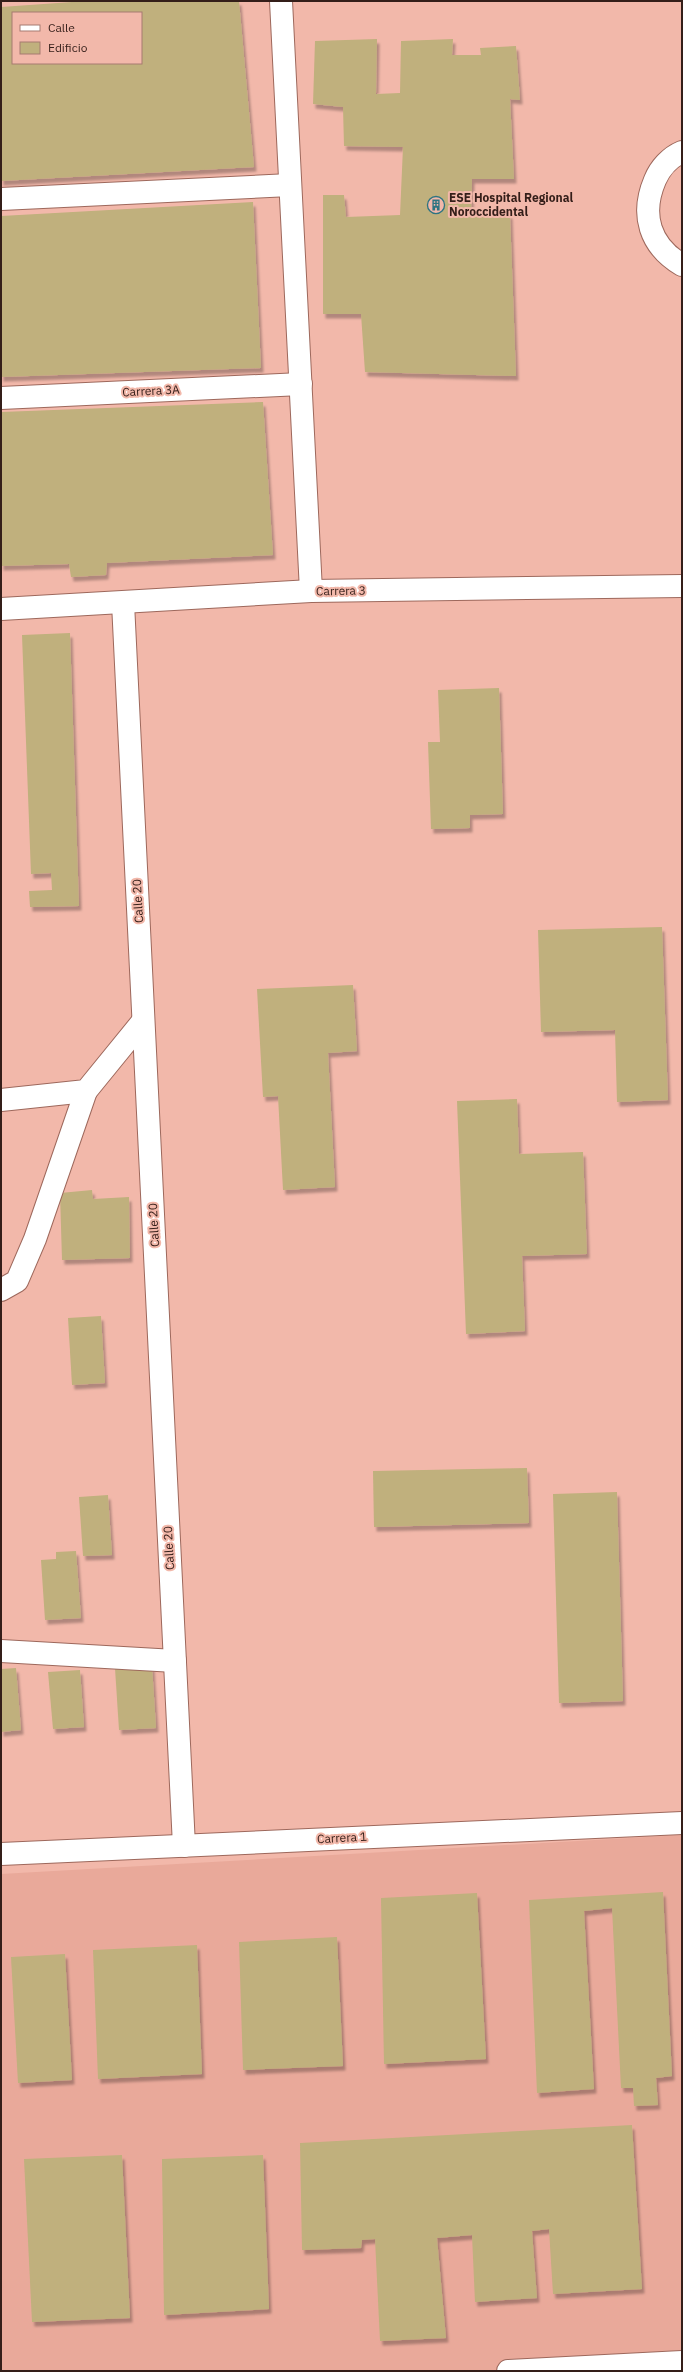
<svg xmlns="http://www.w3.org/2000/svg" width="683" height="2372" font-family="'IBM Plex Sans',sans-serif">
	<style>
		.built { fill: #e9a99a }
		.building { fill: #c0b07d; fill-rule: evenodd; filter: url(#shadow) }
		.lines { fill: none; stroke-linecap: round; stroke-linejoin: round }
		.minor-casing { stroke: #9d685c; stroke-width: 24 }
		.minor { stroke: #fff; stroke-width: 22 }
		.labels { text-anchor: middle; stroke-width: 4; stroke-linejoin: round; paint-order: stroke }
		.poi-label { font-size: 12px; font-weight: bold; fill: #341e19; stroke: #f2b8aa; text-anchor: start }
		.street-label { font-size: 12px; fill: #341e19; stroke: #f2b8aa }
	</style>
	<defs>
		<filter id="shadow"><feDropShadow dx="2.5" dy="4.5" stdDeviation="1" flood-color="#0004"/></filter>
	</defs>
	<rect width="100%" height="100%" fill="#f2b8aa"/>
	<path class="built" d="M 682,1835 L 682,2371 L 1,2371 L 1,1874 Z"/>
	<g class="building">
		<path d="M 86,1 L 239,1 L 254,167 L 1,181 L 1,7 ZM 13,13 L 141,13 L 141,63 L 13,63 Z"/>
		<path d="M 377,39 L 376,94 L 400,93 L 401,41 L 453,39 L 452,55 L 481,55 L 480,48 L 516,46 L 520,100 L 510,99 L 514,179 L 472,179 L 471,214 L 510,214 L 516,376 L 365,372 L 361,314 L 323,314 L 323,195 L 344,195 L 346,217 L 400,215 L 403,147 L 344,146 L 343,107 L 313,104 L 315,41 Z"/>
		<path d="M 253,202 L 261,368 L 1,377 L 1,216 Z"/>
		<path d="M 263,402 L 273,555 L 107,563 L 106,575 L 71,577 L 69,564 L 1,566 L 1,412 Z"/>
		<path d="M 70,633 L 79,906 L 30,907 L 29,891 L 52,890 L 51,873 L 31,874 L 22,635 Z"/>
		<path d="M 499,688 L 503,814 L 470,815 L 470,828 L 431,829 L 428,742 L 440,742 L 438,690 Z"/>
		<path d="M 662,927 L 668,1100 L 617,1102 L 615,1030 L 541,1032 L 538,930 Z"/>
		<path d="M 353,985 L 357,1051 L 328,1053 L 335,1187 L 283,1190 L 278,1096 L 263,1097 L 257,989 Z"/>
		<path d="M 517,1099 L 519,1154 L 583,1152 L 587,1254 L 522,1256 L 525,1331 L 466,1334 L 457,1101 Z"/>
		<path d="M 92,1190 L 93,1199 L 129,1197 L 130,1258 L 62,1260 L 60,1193 Z"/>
		<path d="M 101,1316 L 105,1383 L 72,1385 L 68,1318 Z"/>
		<path d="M 527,1468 L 529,1523 L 374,1527 L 373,1471 Z"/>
		<path d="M 617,1492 L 623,1701 L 559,1703 L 553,1494 Z"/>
		<path d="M 108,1495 L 112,1555 L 83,1556 L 79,1497 Z"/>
		<path d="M 76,1551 L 81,1618 L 45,1620 L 41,1560 L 56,1559 L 56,1552 Z"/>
		<path d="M 152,1666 L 156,1728 L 119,1730 L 115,1668 Z"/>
		<path d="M 16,1668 L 21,1730 L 1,1732 L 1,1669 Z"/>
		<path d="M 80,1670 L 84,1727 L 53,1729 L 48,1672 Z"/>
		<path d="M 663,1892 L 672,2076 L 656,2078 L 658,2105 L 634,2106 L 633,2088 L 621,2088 L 612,1908 L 584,1911 L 594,2089 L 537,2093 L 529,1900 Z"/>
		<path d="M 477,1893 L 486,2059 L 384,2064 L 381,1898 Z"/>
		<path d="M 337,1937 L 343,2066 L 243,2070 L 239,1942 Z"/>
		<path d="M 197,1945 L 202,2074 L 98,2079 L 93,1950 Z"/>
		<path d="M 65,1954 L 72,2080 L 18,2083 L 11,1957 Z"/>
		<path d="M 632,2125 L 642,2289 L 553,2294 L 549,2229 L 532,2231 L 537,2298 L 475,2302 L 472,2235 L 437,2238 L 446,2338 L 380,2341 L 375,2239 L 362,2240 L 361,2248 L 302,2250 L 300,2143 Z"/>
		<path d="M 122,2155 L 130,2318 L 32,2322 L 24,2159 Z"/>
		<path d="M 263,2155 L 269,2309 L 164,2315 L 162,2159 Z"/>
	</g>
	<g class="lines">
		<g class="minor-casing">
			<g id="minor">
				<path d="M 281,1 L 311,591"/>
				<path d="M 682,152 C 670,157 660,168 655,180 C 640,215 650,246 682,265"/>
				<path d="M 1,199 L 290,185"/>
				<path d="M 1,398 L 301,384"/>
				<path d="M 123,603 L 184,1846"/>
				<path d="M 1,609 L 311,591 L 682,586"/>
				<path d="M 1,1100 L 86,1091 L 143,1021"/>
				<path d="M 1,1290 L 17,1281 L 35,1239 L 86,1091"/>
				<path d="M 1,1651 L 175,1661"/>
				<path d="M 1,1854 L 682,1823"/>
				<path d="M 508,2371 L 682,2362"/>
			</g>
		</g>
		<use href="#minor" class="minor"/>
	</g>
	<defs>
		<g id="building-ring" transform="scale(0.9)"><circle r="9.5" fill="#f2b8aa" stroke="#2e7482" stroke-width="1.5"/><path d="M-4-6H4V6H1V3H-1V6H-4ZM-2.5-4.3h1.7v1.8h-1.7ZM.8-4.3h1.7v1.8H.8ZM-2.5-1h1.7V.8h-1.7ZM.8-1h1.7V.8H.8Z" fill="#2e7482"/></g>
	</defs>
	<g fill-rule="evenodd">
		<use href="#building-ring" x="436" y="205"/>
	</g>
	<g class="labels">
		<g class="poi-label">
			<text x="449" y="202">ESE Hospital Regional<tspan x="449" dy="14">Noroccidental</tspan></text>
		</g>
		<g class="street-label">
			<text transform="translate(151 391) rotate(-3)" y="4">Carrera 3A</text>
			<text transform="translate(341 591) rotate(-1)" y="4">Carrera 3</text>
			<text transform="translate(138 901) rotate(-93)" y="4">Calle 20</text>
			<text transform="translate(154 1225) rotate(-93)" y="4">Calle 20</text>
			<text transform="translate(169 1548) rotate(-93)" y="4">Calle 20</text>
			<text transform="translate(342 1838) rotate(-3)" y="4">Carrera 1</text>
		</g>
	</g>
	<rect width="683" height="2372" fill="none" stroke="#341e19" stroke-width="4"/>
	<rect x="12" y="12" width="130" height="52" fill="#f2b8aa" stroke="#a67a70"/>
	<rect x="20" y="25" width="20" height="6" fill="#ffffff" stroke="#a67a70"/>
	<text x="48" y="32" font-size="12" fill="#341e19">Calle</text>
	<rect x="20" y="42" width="20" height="12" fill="#c0b07d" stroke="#a67a70"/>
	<text x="48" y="52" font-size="12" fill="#341e19">Edificio</text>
</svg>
